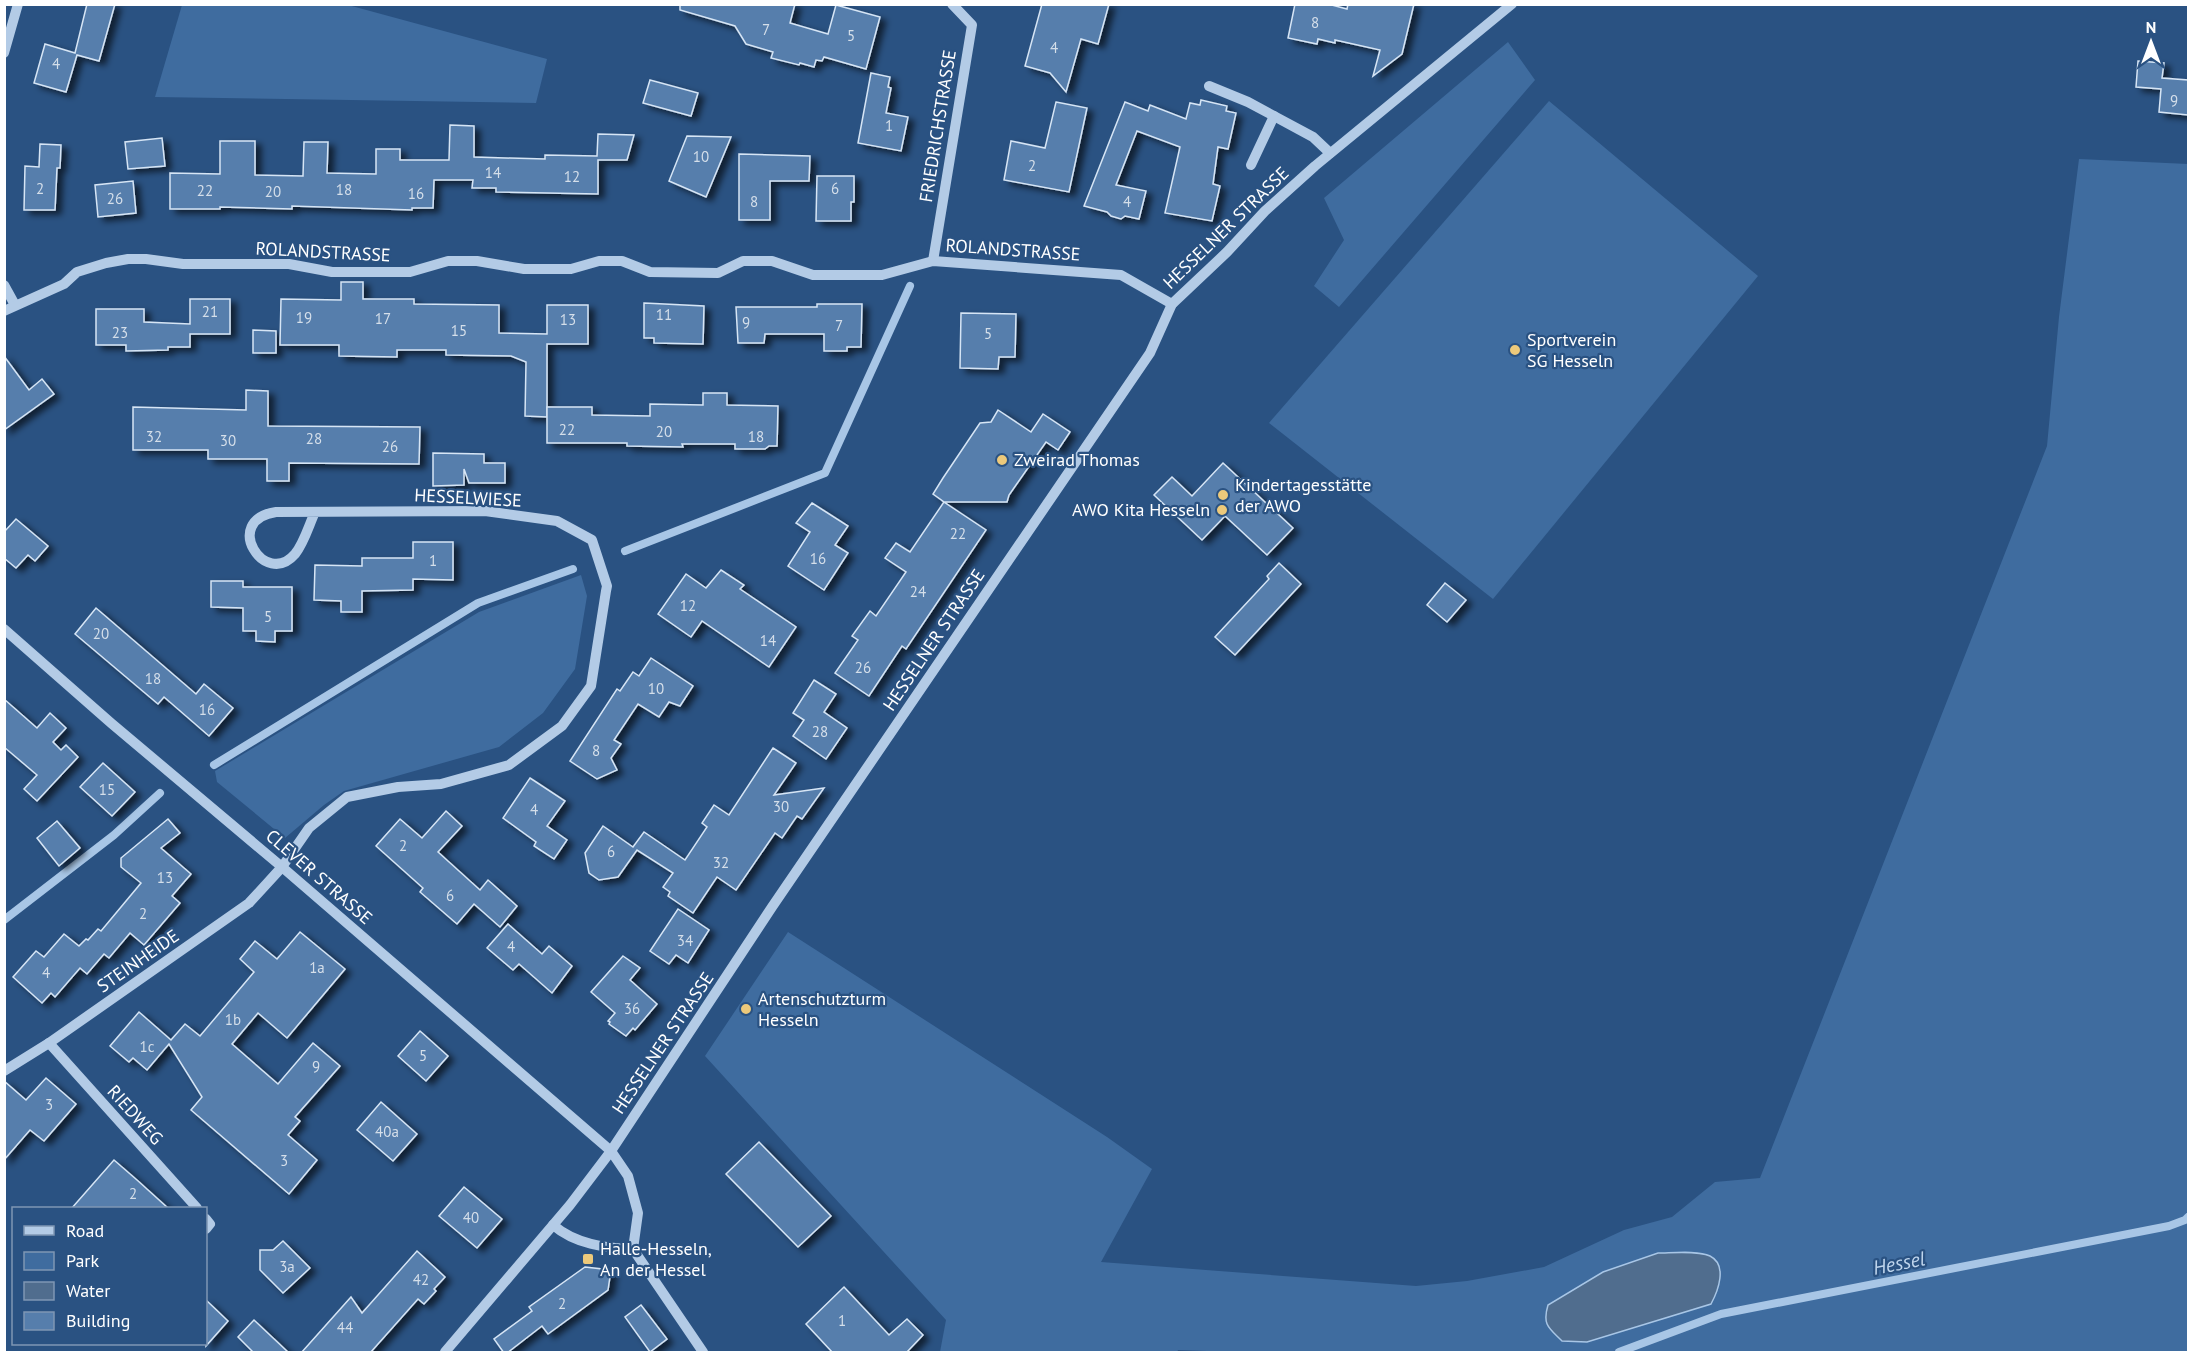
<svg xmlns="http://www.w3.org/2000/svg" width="2193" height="1357" font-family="'PT Sans',sans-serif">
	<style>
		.green { fill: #3f6c9f }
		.water { fill: #506d8e; stroke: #a8c6e6; stroke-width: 1.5 }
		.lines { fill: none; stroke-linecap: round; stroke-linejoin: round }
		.stream { stroke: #a8c6e6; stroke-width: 8 }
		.building { fill: #567eac; stroke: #d6e5f5; stroke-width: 1.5; filter: url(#shadow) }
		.minor { stroke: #b3cbe6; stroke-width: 10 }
		.poi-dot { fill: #ecc97b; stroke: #2a5282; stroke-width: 2 }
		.labels { text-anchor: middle; stroke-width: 4.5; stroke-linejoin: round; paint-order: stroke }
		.number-label { font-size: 15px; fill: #d5dfea }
		.street-label { font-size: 18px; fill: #fff; stroke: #2a5282 }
		.poi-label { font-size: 18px; fill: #fff; stroke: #2a5282; text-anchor: start }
		.water-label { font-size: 20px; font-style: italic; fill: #bfd5ed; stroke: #2a5282 }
	</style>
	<defs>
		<filter id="shadow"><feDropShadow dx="6" dy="4" stdDeviation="3" flood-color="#0009"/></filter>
	</defs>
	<rect width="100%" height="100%" fill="#2a5282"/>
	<g class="green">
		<path d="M 182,5 L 348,5 L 547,59 L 536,103 L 155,97 Z"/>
		<path d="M 1508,42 L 1535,80 L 1339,307 L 1314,286 L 1344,240 L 1324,198 Z"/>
		<path d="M 1549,101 L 1758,276 L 1493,599 L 1269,423 Z"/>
		<path d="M 2079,159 L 2188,164 L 2188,1352 L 1236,1352 L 1178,1350 L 1177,1352 L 940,1352 L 946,1320 L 705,1056 L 788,932 L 1107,1137 L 1152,1169 L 1101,1262 L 1416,1286 L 1467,1281 L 1544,1267 L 1624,1230 L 1672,1217 L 1715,1182 L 1760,1178 L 2047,446 L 2059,317 Z"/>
		<path d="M 581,575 L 587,596 L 575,669 L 543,713 L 499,747 L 344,791 L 324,805 L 285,838 L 217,782 L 215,771 L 479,612 Z"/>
	</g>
	<path class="water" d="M 1658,1253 C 1671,1253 1698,1250 1710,1256 C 1728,1265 1718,1291 1711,1304 L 1587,1342 L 1562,1341 C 1549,1328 1542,1325 1548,1305 L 1603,1272 Z"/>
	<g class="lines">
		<g class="stream">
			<path d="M 625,551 L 825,473 L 910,286"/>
			<path d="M 214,765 L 478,603 L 573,569"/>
			<path d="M 4,920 L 114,835 L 160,793"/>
			<path d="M 1619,1352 L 1721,1314 L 2169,1226 L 2185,1220 L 2188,1217"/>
		</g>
	</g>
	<g class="building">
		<path d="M 87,4 L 115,4 L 99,61 L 77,55 L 66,92 L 34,83 L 45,44 L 75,53 Z"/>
		<path d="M 680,4 L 795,4 L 790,23 L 828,34 L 836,5 L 880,17 L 866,69 L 824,57 L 822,61 L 816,60 L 814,67 L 800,63 L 799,65 L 771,58 L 773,52 L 746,44 L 735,26 L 680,10 Z"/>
		<path d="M 1042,4 L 1109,4 L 1098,44 L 1081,39 L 1066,92 L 1050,73 L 1025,66 Z"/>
		<path d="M 1295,4 L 1328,4 L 1347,9 L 1348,4 L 1414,4 L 1402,54 L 1373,76 L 1380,50 L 1335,40 L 1335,43 L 1318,39 L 1317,44 L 1288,38 Z"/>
		<path d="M 2138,61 L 2164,63 L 2162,78 L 2188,80 L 2188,115 L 2159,112 L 2161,89 L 2136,87 Z"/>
		<path d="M 871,73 L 890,77 L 888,87 L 891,88 L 886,113 L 908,117 L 901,151 L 858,143 Z"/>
		<path d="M 650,80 L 698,93 L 691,116 L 643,103 Z"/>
		<path d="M 1201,100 L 1227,106 L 1226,111 L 1236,113 L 1228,149 L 1218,147 L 1213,184 L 1220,186 L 1212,221 L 1165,213 L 1180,147 L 1137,131 L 1116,185 L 1146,191 L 1139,219 L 1125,216 L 1121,219 L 1111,216 L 1107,212 L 1084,206 L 1125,102 L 1148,111 L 1150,105 L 1186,119 L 1190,103 L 1200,105 Z"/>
		<path d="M 1056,102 L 1087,108 L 1069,192 L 1004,180 L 1011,141 L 1045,148 Z"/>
		<path d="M 450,125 L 474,126 L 474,157 L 545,159 L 545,155 L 597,156 L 598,134 L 634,135 L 627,160 L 598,160 L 598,194 L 496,192 L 496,188 L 472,188 L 473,180 L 434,180 L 433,208 L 412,208 L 412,210 L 292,206 L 292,209 L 220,207 L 220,209 L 170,209 L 170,173 L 220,174 L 220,141 L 255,141 L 255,175 L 303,176 L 304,142 L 328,142 L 327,173 L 376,174 L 376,149 L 400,149 L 400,160 L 449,160 Z"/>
		<path d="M 687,136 L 731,137 L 706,197 L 669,181 Z"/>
		<path d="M 162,138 L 165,166 L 128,169 L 125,142 Z"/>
		<path d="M 40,144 L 61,145 L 60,168 L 57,168 L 55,210 L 24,210 L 25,166 L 39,167 Z"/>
		<path d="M 739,154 L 810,156 L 809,181 L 770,181 L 770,220 L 739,220 Z"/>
		<path d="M 817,176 L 854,176 L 854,202 L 851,202 L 851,221 L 816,221 Z"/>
		<path d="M 133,181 L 136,213 L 98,217 L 95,185 Z"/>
		<path d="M 341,282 L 363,282 L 363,299 L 414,299 L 414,304 L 499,305 L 499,333 L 547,334 L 547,305 L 588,305 L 588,344 L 547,344 L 547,417 L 525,416 L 526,362 L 511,356 L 446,355 L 446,350 L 397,350 L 397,357 L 339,356 L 339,345 L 280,345 L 281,299 L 341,300 Z"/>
		<path d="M 190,299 L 230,299 L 230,334 L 190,334 L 190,347 L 168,347 L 168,350 L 126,351 L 126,345 L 96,345 L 96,309 L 144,309 L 144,322 L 190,324 Z"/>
		<path d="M 644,303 L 704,306 L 703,344 L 654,343 L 654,338 L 644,338 Z"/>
		<path d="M 817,304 L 862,304 L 861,347 L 847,347 L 847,351 L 824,351 L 824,334 L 765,334 L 764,343 L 738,343 L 736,307 L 817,307 Z"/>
		<path d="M 961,313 L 1016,314 L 1015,357 L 999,357 L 998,369 L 960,368 Z"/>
		<path d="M 253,330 L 276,331 L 276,353 L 253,353 Z"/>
		<path d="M 4,356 L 29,390 L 42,379 L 54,394 L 4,430 Z"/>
		<path d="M 246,390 L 268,391 L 268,426 L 420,427 L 419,464 L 289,463 L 289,481 L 267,481 L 267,459 L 208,459 L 208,450 L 133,450 L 133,407 L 246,410 Z"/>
		<path d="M 703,393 L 727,393 L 727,405 L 778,406 L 777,446 L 769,446 L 765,449 L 735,449 L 735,444 L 682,444 L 683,447 L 627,446 L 627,443 L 547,443 L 547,407 L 592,407 L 592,415 L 650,416 L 650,404 L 703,405 Z"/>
		<path d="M 998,410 L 1031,432 L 1043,414 L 1070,432 L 1058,450 L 1046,442 L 1009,495 L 1007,502 L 944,502 L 986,530 L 906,649 L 902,646 L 869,696 L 835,673 L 858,640 L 852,636 L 870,611 L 876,616 L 906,572 L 885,558 L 896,543 L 910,552 L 944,502 L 933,494 L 943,478 L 980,423 L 991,422 Z"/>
		<path d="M 433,453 L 484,454 L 484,463 L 505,463 L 505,483 L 469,483 L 464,469 L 464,485 L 433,486 Z"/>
		<path d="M 1223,463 L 1293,528 L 1267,555 L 1225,516 L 1202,540 L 1154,495 L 1172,477 L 1192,496 Z"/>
		<path d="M 812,503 L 848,526 L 835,545 L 848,553 L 824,590 L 788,566 L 810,532 L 796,523 Z"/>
		<path d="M 16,519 L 48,546 L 35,561 L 28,555 L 16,568 L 4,558 L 4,532 Z"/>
		<path d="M 413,542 L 453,542 L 453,580 L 413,579 L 413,590 L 362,591 L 362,612 L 341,612 L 341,601 L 314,600 L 315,565 L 362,566 L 362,558 L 413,558 Z"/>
		<path d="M 1279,563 L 1301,584 L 1235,655 L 1215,637 L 1269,579 L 1267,576 Z"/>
		<path d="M 721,570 L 744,585 L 740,589 L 796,627 L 769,667 L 702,621 L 691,637 L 658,614 L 686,574 L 706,588 Z"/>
		<path d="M 211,581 L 243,581 L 243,587 L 292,587 L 292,631 L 275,631 L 275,642 L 256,641 L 256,631 L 243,631 L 243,608 L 211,607 Z"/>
		<path d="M 1445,583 L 1466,600 L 1447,622 L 1427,605 Z"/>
		<path d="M 96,608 L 196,694 L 204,684 L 233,708 L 209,736 L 164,697 L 158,704 L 75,634 Z"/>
		<path d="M 651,658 L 693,686 L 680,706 L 669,702 L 659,717 L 638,704 L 614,740 L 621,744 L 611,758 L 617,770 L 597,779 L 570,761 L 617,689 L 620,691 L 633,672 L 639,676 Z"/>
		<path d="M 814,680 L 836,694 L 824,712 L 847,728 L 826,759 L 793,736 L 804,720 L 793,713 Z"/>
		<path d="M 4,699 L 37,728 L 50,713 L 66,728 L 53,742 L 61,750 L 66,745 L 78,757 L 37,801 L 24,789 L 37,775 L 4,747 Z"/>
		<path d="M 773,748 L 796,763 L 774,795 L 824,788 L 802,819 L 797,816 L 782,838 L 775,833 L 736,890 L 717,877 L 693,913 L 668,896 L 670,892 L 663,887 L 673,873 L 637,850 L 618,877 L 599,880 L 589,873 L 585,853 L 603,826 L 633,847 L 644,832 L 685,860 L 707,827 L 702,823 L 714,805 L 729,815 Z"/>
		<path d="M 103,763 L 135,792 L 112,816 L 80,787 Z"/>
		<path d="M 530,778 L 565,801 L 547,826 L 567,840 L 554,859 L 534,846 L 536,842 L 503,818 Z"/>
		<path d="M 446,811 L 462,826 L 438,852 L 480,890 L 488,880 L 517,906 L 500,927 L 474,904 L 457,924 L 420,892 L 423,888 L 376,846 L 400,819 L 422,838 Z"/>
		<path d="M 168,819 L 180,833 L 161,848 L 191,874 L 172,896 L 180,903 L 144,945 L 130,933 L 109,958 L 104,954 L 87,974 L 80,968 L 55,997 L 51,993 L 42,1003 L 13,977 L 36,951 L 44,957 L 64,934 L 79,946 L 86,939 L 88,940 L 98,929 L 101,931 L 141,883 L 121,867 L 121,858 Z"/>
		<path d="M 57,821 L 80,848 L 59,866 L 37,838 Z"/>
		<path d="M 678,909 L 709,930 L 688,963 L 676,955 L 669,964 L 650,951 Z"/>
		<path d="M 508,924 L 542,954 L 549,946 L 572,966 L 552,993 L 519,964 L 513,970 L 487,948 Z"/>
		<path d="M 300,932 L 345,969 L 287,1038 L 258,1013 L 232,1044 L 278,1084 L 313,1043 L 340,1066 L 295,1117 L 300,1121 L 288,1135 L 317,1160 L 289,1194 L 191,1110 L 202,1097 L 169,1044 L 147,1070 L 133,1058 L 129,1062 L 110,1046 L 139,1012 L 171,1040 L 185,1024 L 200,1036 L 254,972 L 240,959 L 255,941 L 277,959 Z"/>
		<path d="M 623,956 L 640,968 L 630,980 L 657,1004 L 635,1030 L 633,1028 L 626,1036 L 609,1024 L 610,1022 L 608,1021 L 615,1013 L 591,992 Z"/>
		<path d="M 420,1031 L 448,1056 L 426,1081 L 398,1056 Z"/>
		<path d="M 46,1078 L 76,1104 L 44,1141 L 30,1130 L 4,1160 L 4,1081 L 26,1100 Z"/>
		<path d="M 381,1102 L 417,1134 L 393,1161 L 357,1130 Z"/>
		<path d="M 759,1142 L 831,1216 L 798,1247 L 726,1174 Z"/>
		<path d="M 114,1160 L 137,1180 L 169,1209 L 71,1209 Z"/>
		<path d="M 464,1187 L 502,1219 L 477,1248 L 439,1216 Z"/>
		<path d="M 283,1241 L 310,1268 L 283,1293 L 260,1270 L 260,1250 L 273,1250 Z"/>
		<path d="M 417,1251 L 445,1277 L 434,1289 L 436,1291 L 424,1304 L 418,1299 L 370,1353 L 301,1353 L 351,1297 L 362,1313 Z"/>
		<path d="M 585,1267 L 611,1270 L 608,1290 L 548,1334 L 542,1326 L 507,1353 L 504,1353 L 494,1339 L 532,1311 L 529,1307 Z"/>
		<path d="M 844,1287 L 889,1335 L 907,1319 L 923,1335 L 906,1353 L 833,1353 L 806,1324 Z"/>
		<path d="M 206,1300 L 228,1321 L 206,1346 Z"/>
		<path d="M 641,1305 L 667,1339 L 650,1352 L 625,1317 Z"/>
		<path d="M 254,1320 L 289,1353 L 254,1353 L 238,1337 Z"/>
	</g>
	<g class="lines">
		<g class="minor">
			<path d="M 4,53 L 18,4"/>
			<path d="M 1209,86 L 1248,102 L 1313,137 L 1330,153"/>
			<path d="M 1251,165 L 1274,116"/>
			<path d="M 933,261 L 972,25 L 952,4"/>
			<path d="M 4,285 L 15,305"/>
			<path d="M 4,311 L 64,284 L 77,272 L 106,263 L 128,259 L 146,259 L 183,264 L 289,264 L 332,272 L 410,272 L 448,261 L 477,261 L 524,269 L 571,269 L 599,261 L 622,261 L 650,272 L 718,273 L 743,261 L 772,261 L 813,275 L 882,275 L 933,261 L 1121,275 L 1172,304"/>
			<path d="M 4,629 L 111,723 L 282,867 L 611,1151 L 628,1176 L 638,1213 L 633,1249 L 703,1352"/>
			<path d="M 49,1043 L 197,1208"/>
			<path d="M 4,1071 L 49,1043 L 249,903 L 282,867 L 309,828 L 347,797 L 398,787 L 441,784 L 509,765 L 562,726 L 591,686 L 606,591 L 607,586 L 592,540 L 557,521 L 485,511 L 276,512 C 221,520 265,589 295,554 C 304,543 309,525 315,512"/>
			<path d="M 206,1219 L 210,1224 L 206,1229"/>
			<path d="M 553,1225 C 575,1244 605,1248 633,1249"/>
			<path d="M 445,1352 L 570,1205 L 611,1151 L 772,907 L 1150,353 L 1172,304 L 1227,252 L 1265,211 L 1315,166 L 1512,4"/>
		</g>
	</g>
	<g class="poi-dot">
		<circle cx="1515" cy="350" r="6"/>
		<circle cx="1002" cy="460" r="6"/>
		<circle cx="1223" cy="495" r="6"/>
		<circle cx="1222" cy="510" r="6"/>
		<circle cx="746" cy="1009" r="6"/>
		<rect x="582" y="1253" width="12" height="12" rx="3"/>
	</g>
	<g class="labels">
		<g class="number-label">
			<text x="1315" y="28">8</text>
			<text x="766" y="35">7</text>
			<text x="851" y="41">5</text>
			<text x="1054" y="53">4</text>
			<text x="56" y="69">4</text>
			<text x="2174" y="106">9</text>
			<text x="889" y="131">1</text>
			<text x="701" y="162">10</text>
			<text x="1032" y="171">2</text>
			<text x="493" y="178">14</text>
			<text x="572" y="182">12</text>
			<text x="40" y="194">2</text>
			<text x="835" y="194">6</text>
			<text x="344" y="195">18</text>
			<text x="205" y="196">22</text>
			<text x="273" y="197">20</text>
			<text x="416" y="199">16</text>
			<text x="115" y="204">26</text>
			<text x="754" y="207">8</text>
			<text x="1127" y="207">4</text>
			<text x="210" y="317">21</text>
			<text x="664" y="320">11</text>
			<text x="304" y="323">19</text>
			<text x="383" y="324">17</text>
			<text x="568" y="325">13</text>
			<text x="746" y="328">9</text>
			<text x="839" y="331">7</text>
			<text x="459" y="336">15</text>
			<text x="120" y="338">23</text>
			<text x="988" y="339">5</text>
			<text x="567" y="435">22</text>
			<text x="664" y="437">20</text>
			<text x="154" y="442">32</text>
			<text x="756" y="442">18</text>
			<text x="314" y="444">28</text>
			<text x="228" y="446">30</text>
			<text x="390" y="452">26</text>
			<text x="958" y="539">22</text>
			<text x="818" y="564">16</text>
			<text x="433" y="566">1</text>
			<text x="918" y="597">24</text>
			<text x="688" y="611">12</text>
			<text x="268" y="622">5</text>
			<text x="101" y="639">20</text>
			<text x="768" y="646">14</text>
			<text x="863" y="673">26</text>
			<text x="153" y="684">18</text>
			<text x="656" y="694">10</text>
			<text x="207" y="715">16</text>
			<text x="820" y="737">28</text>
			<text x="596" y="756">8</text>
			<text x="107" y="795">15</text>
			<text x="781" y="812">30</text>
			<text x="534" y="815">4</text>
			<text x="403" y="851">2</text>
			<text x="611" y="857">6</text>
			<text x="721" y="868">32</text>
			<text x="165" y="883">13</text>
			<text x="450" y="901">6</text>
			<text x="143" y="919">2</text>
			<text x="685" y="946">34</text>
			<text x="511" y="952">4</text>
			<text x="317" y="973">1a</text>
			<text x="46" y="978">4</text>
			<text x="632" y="1014">36</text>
			<text x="233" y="1025">1b</text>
			<text x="147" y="1052">1c</text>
			<text x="423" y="1061">5</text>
			<text x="316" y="1072">9</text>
			<text x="49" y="1110">3</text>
			<text x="387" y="1137">40a</text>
			<text x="284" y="1166">3</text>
			<text x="133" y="1199">2</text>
			<text x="471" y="1223">40</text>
			<text x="287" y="1272">3a</text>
			<text x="421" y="1285">42</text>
			<text x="562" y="1309">2</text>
			<text x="842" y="1326">1</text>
			<text x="345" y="1333">44</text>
		</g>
		<g class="street-label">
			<text transform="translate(938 126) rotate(-81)" y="6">FRIEDRICHSTRASSE</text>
			<text transform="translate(1226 228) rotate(-44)" y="6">HESSELNER STRASSE</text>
			<text transform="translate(1013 250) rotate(4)" y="6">ROLANDSTRASSE</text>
			<text transform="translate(323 252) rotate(3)" y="6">ROLANDSTRASSE</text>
			<text transform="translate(468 498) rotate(3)" y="6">HESSELWIESE</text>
			<text transform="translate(934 640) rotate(-56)" y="6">HESSELNER STRASSE</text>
			<text transform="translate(319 877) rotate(41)" y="6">CLEVER STRASSE</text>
			<text transform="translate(138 961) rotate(-35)" y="6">STEINHEIDE</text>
			<text transform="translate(663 1043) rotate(-56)" y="6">HESSELNER STRASSE</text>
			<text transform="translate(135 1115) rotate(48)" y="6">RIEDWEG</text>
		</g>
		<g class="poi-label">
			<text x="1527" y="346">Sportverein<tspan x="1527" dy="21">SG Hesseln</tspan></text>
			<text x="1014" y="466">Zweirad Thomas</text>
			<text x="1235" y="491">Kindertagesstätte<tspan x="1235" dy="21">der AWO</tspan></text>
			<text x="1210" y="516" text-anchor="end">AWO Kita Hesseln</text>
			<text x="758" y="1005">Artenschutzturm<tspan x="758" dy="21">Hesseln</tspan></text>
			<text x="600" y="1255">Halle-Hesseln,<tspan x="600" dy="21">An der Hessel</tspan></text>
		</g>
		<g class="water-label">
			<text transform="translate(1899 1263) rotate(-11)" y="7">Hessel</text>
		</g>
	</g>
	<rect width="2193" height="1357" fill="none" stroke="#ffffff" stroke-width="12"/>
	<rect x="12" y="1207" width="195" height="138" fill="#2a5282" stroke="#7f97b4" stroke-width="1.5"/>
	<rect x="24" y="1226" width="30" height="9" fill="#b3cbe6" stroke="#7f97b4" stroke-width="1.5"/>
	<text x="66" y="1237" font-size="18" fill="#ffffff">Road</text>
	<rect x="24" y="1252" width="30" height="18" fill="#3f6c9f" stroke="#7f97b4" stroke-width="1.5"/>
	<text x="66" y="1267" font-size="18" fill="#ffffff">Park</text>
	<rect x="24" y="1282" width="30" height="18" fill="#506d8e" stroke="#7f97b4" stroke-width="1.5"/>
	<text x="66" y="1297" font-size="18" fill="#ffffff">Water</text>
	<rect x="24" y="1312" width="30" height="18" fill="#567eac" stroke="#7f97b4" stroke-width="1.5"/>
	<text x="66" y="1327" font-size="18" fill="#ffffff">Building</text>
	<g transform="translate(2151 42)" stroke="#2a5282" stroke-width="4.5" paint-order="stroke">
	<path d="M0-4.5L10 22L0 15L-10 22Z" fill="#ffffff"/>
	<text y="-9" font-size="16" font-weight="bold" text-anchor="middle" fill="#ffffff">N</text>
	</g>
</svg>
